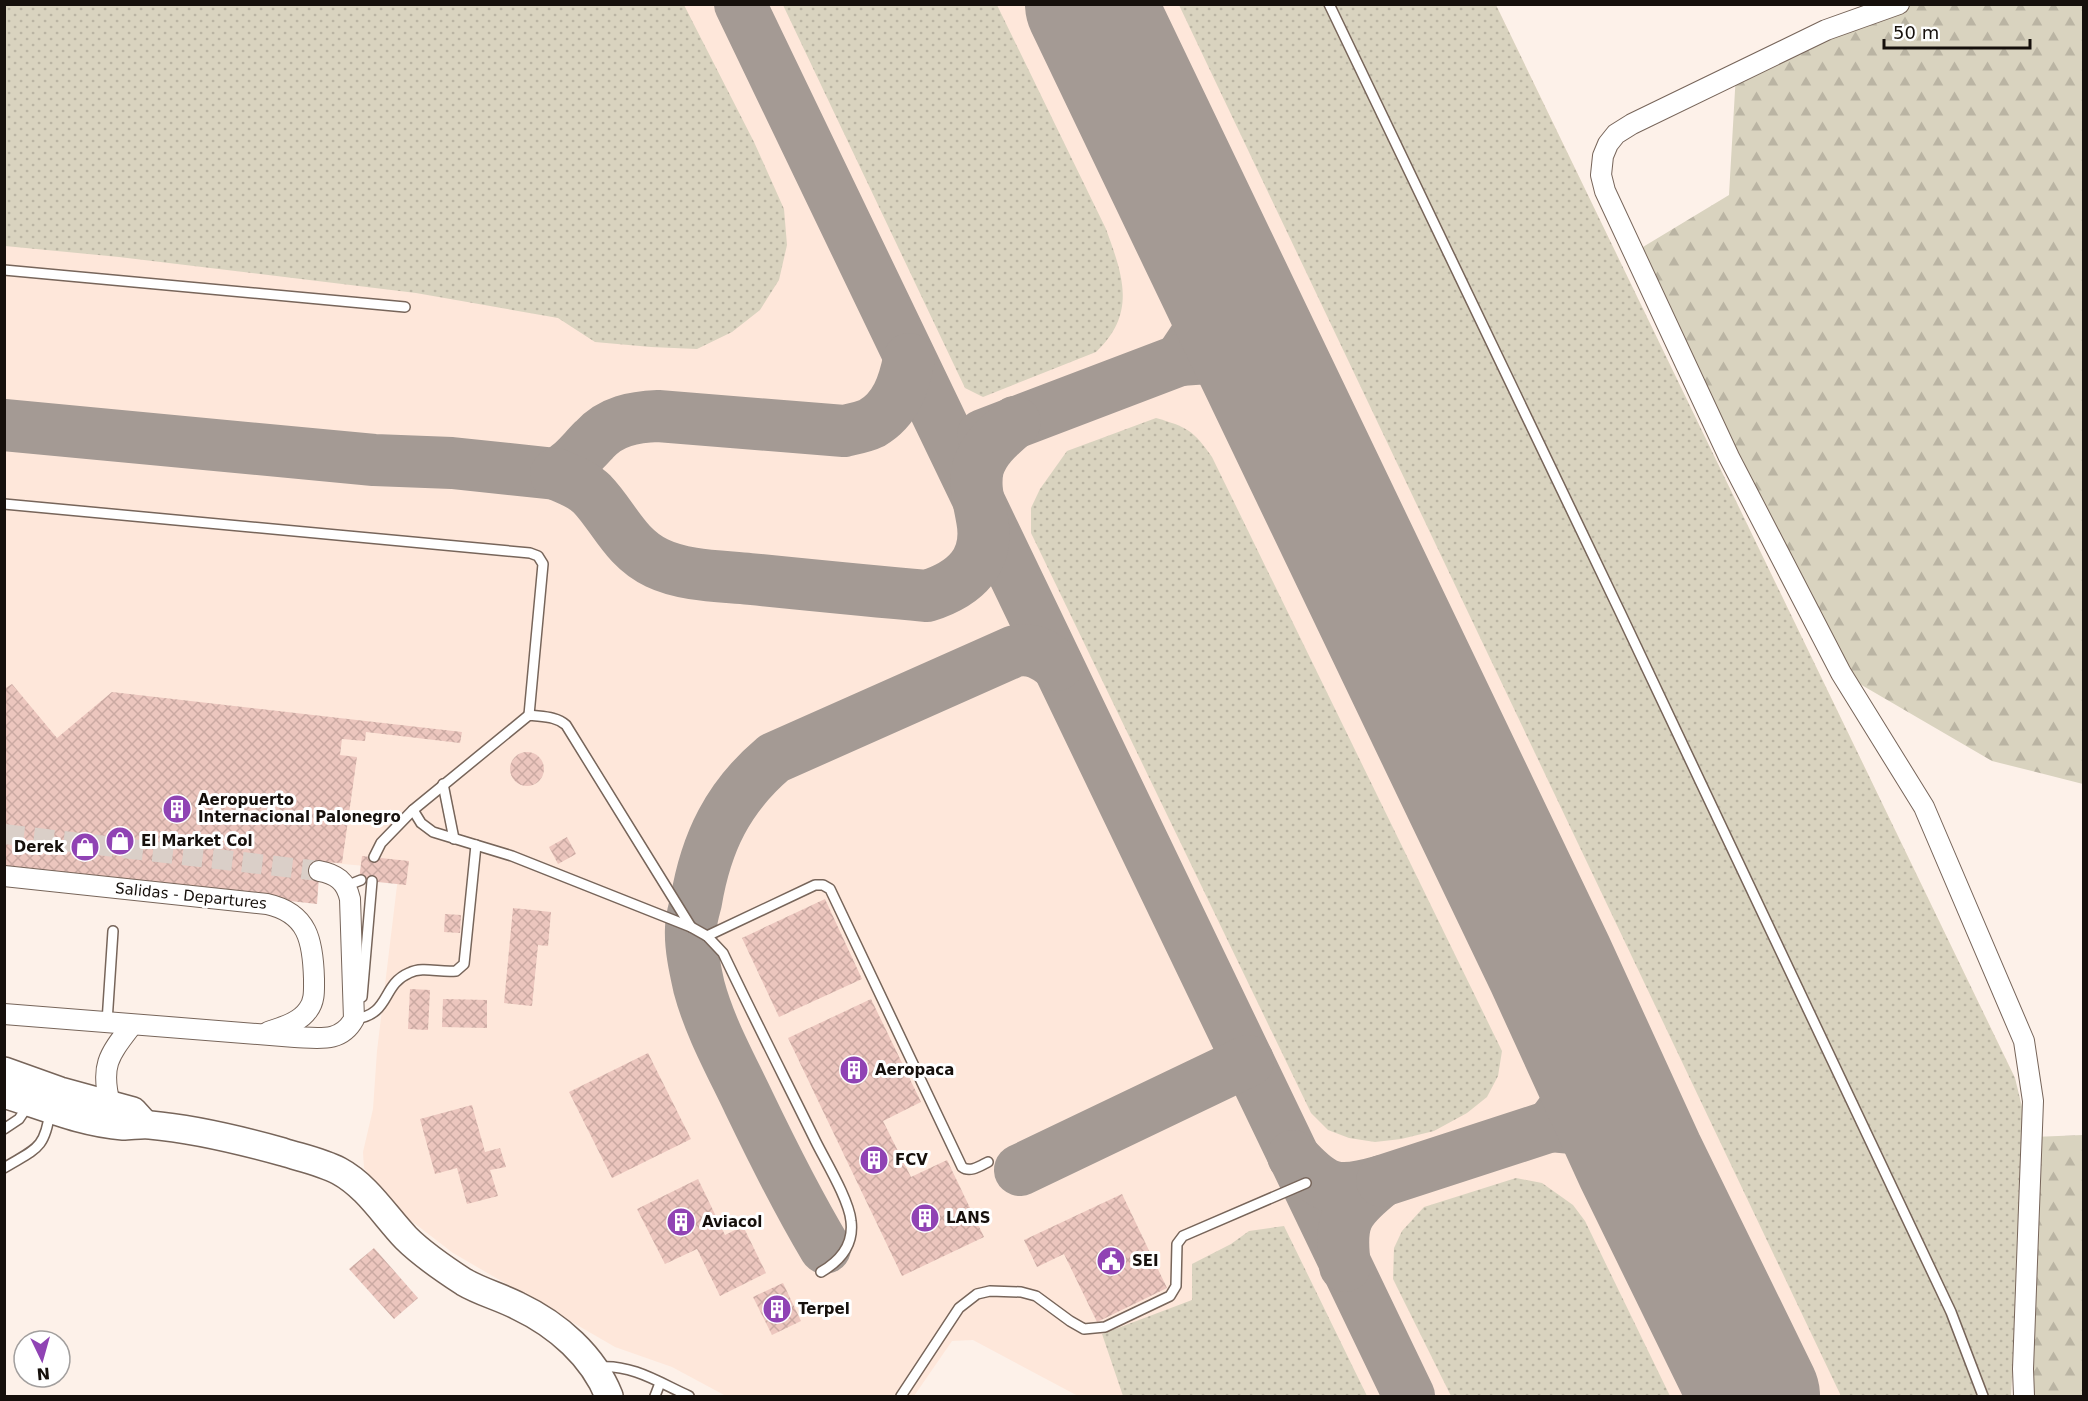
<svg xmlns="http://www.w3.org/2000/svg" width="2088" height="1401" font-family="'DejaVu Sans',sans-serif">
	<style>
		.built { fill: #fee7da }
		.grass { fill: url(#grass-dots) }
		.forest { fill: url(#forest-firs) }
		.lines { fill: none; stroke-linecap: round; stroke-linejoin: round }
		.taxiway { stroke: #a49a94; stroke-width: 52 }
		.runway { stroke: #a49a94; stroke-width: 130 }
		.building { fill: url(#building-cross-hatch) }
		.street-tunnel { stroke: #dacfc8; stroke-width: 20; stroke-dasharray: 20 10; stroke-linecap: butt }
		.lane-casing { stroke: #77655a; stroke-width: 12 }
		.street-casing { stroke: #77655a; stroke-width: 22 }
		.secondary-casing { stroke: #77655a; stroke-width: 30 }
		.lane { stroke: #fff; stroke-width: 9 }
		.street { stroke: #fff; stroke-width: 20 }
		.secondary { stroke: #fff; stroke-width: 27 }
		.labels { text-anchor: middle; stroke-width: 6; stroke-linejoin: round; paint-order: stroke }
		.poi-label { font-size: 15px; font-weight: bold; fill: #16100c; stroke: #fff; text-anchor: start }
		.street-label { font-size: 15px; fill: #16100c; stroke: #fff }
	</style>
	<defs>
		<pattern id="grass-dots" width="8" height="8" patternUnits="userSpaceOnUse" patternTransform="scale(1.5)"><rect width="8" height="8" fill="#d9d3bf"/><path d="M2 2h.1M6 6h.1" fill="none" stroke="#bab4a3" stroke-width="1.8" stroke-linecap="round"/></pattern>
		<pattern id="forest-firs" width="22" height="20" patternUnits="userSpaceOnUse" patternTransform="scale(1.5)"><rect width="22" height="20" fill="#d9d3bf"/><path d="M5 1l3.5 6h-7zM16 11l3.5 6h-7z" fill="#bab4a3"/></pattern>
		<pattern id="building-cross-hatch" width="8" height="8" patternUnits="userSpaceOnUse" patternTransform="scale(1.5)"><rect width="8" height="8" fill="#ecc6be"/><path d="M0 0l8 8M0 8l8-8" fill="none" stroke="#caa9a2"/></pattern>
	</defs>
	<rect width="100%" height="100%" fill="#fdf1e9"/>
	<path class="built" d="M 5,5 L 1496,5 L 2015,1078 L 2011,1396 L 1078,1396 L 973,1340 L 952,1341 L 914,1396 L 726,1396 L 672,1367 L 615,1347 L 453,1253 L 392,1206 L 364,1168 L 363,1152 L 373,1109 L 377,1051 L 399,869 L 320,862 L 5,869 Z"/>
	<g class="grass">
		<path d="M 4,5 L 684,5 L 754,142 L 784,209 L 787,245 L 779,280 L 760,310 L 732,332 L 697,349 L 651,347 L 595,342 L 558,318 L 416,293 L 119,257 L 5,246 Z"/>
		<path d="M 783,5 L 997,5 L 1106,229 C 1123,276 1137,313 1096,352 L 983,397 L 965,388 Z"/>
		<path d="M 1179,5 L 1496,5 L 2015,1078 L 2023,1111 L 2021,1228 L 2011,1396 L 1841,1396 Z"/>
		<path d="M 1156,418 C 1187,427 1193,430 1212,457 L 1502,1051 L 1498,1076 L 1487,1097 L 1467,1113 L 1434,1131 L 1401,1139 L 1375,1142 L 1349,1138 L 1328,1130 L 1311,1113 L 1031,533 L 1031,508 L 1040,489 L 1067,451 Z"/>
		<path d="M 1516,1178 L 1542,1183 L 1573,1205 L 1585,1221 L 1670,1396 L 1451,1396 L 1393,1279 L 1394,1248 L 1402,1231 L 1424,1207 Z"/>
		<path d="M 1284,1226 L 1367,1396 L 1123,1396 L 1102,1334 L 1192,1300 L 1192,1264 L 1231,1244 L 1249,1231 Z"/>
	</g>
	<g class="forest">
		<path d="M 1899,5 L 2083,5 L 2083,784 L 1992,761 L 1841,673 L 1633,253 L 1729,195 L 1736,73 Z"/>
		<path d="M 2083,1135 L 2083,1396 L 2024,1396 L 2033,1137 Z"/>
	</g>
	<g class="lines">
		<g class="taxiway">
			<path d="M 740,4 L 1409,1396"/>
			<path d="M 1192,218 L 1208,278 L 1208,299 L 1202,327 L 1180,360 C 1188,360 1196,358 1204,359 C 1227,359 1263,385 1280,401"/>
			<path d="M 4,425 L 374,460 L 452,463 L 556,474 C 575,463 580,454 594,440 C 611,421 634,417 658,416 L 844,431 C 853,429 864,427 872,423 C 896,409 904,384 909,359"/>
			<path d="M 983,435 L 1180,360"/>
			<path d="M 556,474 C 569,480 582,484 592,494 C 614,517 625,548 657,563 C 684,576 720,576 750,579 C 809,585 868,591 927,596 C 965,584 990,561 982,519 C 979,501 974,487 978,468 C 984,448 999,436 1015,422"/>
			<path d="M 1584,1037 C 1588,1077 1575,1095 1551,1126 L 1594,1130 L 1613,1138 L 1640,1161"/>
			<path d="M 1293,1156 C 1325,1191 1336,1194 1382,1181 C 1346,1210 1339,1220 1345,1266"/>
			<path d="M 1020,1170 L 1248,1061"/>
			<path d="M 1382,1181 L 1551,1126"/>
			<path d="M 825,1248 C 797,1201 773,1153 749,1103 C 731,1065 710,1028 699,987 C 695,969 690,947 691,928 C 691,919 694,910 696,902 C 706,842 728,797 774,758 L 1015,651 C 1032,648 1044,654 1057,665"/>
		</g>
		<path class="runway" d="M 1090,4 L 1550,964 L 1640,1161 L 1755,1396"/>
	</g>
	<g class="building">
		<path d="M 12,684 L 57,738 L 112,692 L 462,732 L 460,743 L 366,732 L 365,741 L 342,739 L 340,755 L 357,757 L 342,863 L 320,862 L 317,904 L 4,869 L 4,689 Z"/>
		<circle cx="527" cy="769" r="17"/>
		<path d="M 567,837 L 576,854 L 558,864 L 549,847 Z"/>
		<path d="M 362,856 L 409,861 L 406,885 L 359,880 Z"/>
		<path d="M 825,899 L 862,979 L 779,1017 L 742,938 Z"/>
		<path d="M 513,908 L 551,912 L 548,946 L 538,945 L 532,1006 L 504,1003 Z"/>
		<path d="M 445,914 L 461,915 L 460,933 L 444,932 Z"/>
		<path d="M 410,989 L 430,990 L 428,1030 L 408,1029 Z"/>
		<path d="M 443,999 L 487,1000 L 487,1028 L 442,1027 Z"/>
		<path d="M 871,999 L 921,1102 L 883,1121 L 911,1177 L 947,1160 L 984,1237 L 902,1276 L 788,1038 Z"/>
		<path d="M 648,1053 L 691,1139 L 612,1178 L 569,1092 Z"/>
		<path d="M 472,1105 L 485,1152 L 500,1148 L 506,1167 L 490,1170 L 498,1196 L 467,1204 L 457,1168 L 435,1174 L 420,1119 Z"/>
		<path d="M 698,1179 L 725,1235 L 743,1226 L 766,1273 L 720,1296 L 697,1249 L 665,1264 L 637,1209 Z"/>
		<path d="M 1122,1194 L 1167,1288 L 1097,1322 L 1064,1254 L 1037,1267 L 1024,1240 Z"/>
		<path d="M 374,1248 L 418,1298 L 394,1319 L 349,1269 Z"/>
		<path d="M 783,1283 L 801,1321 L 772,1335 L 753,1297 Z"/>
	</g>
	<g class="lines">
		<path class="street-tunnel" d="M 4,834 L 319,871"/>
		<g class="lane-casing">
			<g id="lane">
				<path d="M 1329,4 L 1621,614 L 1951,1312 L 1983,1396"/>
				<path d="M 4,270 L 405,307"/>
				<path d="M 4,504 L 530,553 L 538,556 L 543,564 L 529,715"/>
				<path d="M 443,784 L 454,839"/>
				<path d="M 413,810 L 421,823 L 433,832 L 512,856 L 691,927 L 707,936 L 723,953 C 753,1016 785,1079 816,1142 C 826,1162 849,1200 851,1221 C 854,1245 840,1261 821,1272"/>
				<path d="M 374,857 L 381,843 L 413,810 L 529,715 C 542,717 556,716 566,725 L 691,927"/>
				<path d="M 346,886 L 361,880"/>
				<path d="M 707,936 L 815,885 L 823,885 L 830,889 L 962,1167 C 970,1173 980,1166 988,1162"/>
				<path d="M 362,997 L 372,881"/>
				<path d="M 354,1019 C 391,1015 381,985 409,973 C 423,966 440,973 456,971 L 464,964 L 476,845"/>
				<path d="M 107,1022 L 113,931"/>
				<path d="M 4,1129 L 19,1119 L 29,1104"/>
				<path d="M 4,1168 C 35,1149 45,1150 50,1111"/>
				<path d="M 599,1367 C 632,1364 660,1383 689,1396"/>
				<path d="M 655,1396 L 660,1383"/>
				<path d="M 901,1396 L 959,1308 L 977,1294 L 990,1291 L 1021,1292 L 1036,1296 L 1070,1321 L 1084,1329 L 1105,1327 L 1170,1296 L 1176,1286 L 1177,1244 L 1183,1236 L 1306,1183"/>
			</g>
		</g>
		<g class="street-casing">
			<g id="street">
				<path d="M 1899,4 L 1826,30 L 1632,124 L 1616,134 L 1608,144 L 1603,156 L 1601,175 L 1605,191 L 1729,457 L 1841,673 L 1924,807 L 2024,1041 L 2033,1101 L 2023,1369 L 2024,1396"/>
				<path d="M 4,876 L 267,904 C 308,913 313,941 314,979 C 314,990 315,1001 308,1010 C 299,1023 282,1027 268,1032"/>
				<path d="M 4,1014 L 295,1037 C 319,1038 341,1043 354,1019 L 350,899 C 346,881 336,874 319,871"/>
				<path d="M 110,1104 C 100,1065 109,1055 132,1025"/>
			</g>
		</g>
		<g class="secondary-casing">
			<g id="secondary">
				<path d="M 4,1071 L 60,1091 L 133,1111 L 143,1122"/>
				<path d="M 4,1094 C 43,1106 82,1123 123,1126 C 132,1126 141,1124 150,1125 C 195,1129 240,1140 283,1152 C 302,1158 322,1162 339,1171 C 367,1186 385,1216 406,1238 C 423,1255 444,1269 464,1282 C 481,1292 501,1297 518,1306 C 558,1325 593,1356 609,1396"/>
			</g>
		</g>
		<use href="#lane" class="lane"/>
		<use href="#street" class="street"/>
		<use href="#secondary" class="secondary"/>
	</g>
	<defs>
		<g id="building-disc" transform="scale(1.5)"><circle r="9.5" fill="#9043b4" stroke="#fff"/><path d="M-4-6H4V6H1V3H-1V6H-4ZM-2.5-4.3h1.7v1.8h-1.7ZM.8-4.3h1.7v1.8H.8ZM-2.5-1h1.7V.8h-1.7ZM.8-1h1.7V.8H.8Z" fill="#fff"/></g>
		<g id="shop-disc" transform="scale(1.5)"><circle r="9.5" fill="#9043b4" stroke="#fff"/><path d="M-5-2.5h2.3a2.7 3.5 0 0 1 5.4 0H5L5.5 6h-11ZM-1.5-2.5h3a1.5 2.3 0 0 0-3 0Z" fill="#fff"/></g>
		<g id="civic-disc" transform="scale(1.5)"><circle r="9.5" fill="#9043b4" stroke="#fff"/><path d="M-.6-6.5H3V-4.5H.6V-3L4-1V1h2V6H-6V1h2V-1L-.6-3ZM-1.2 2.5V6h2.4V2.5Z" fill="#fff"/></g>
	</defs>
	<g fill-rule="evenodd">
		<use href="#building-disc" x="177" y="809"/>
		<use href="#shop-disc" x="120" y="841"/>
		<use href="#shop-disc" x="85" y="847"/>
		<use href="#building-disc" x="854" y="1070"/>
		<use href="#building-disc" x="874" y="1160"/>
		<use href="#building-disc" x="925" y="1218"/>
		<use href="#building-disc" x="681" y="1222"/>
		<use href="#civic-disc" x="1111" y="1261"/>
		<use href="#building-disc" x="777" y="1309"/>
	</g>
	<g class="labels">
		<g class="poi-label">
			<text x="198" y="805">Aeropuerto<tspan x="198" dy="17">Internacional Palonegro</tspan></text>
			<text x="141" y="846">El Market Col</text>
			<text x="64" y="852" text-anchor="end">Derek</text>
			<text x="875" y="1075">Aeropaca</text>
			<text x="895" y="1165">FCV</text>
			<text x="946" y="1223">LANS</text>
			<text x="702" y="1227">Aviacol</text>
			<text x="1132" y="1266">SEI</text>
			<text x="798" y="1314">Terpel</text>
		</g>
		<g class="street-label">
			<text transform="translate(191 896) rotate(6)" y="5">Salidas - Departures</text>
		</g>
	</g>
	<rect width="2088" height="1401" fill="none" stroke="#16100c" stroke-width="12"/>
	<g transform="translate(42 1359) rotate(175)"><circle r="28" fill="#ffffff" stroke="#a29f9e" stroke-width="1.5"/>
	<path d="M0-4.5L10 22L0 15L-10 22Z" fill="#9043b4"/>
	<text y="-9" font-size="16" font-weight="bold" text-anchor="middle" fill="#16100c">N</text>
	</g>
	<path d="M1884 39v9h146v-9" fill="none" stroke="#16100c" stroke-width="3"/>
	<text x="1893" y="39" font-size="18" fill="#16100c" stroke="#ffffff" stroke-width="4.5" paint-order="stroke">50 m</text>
</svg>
